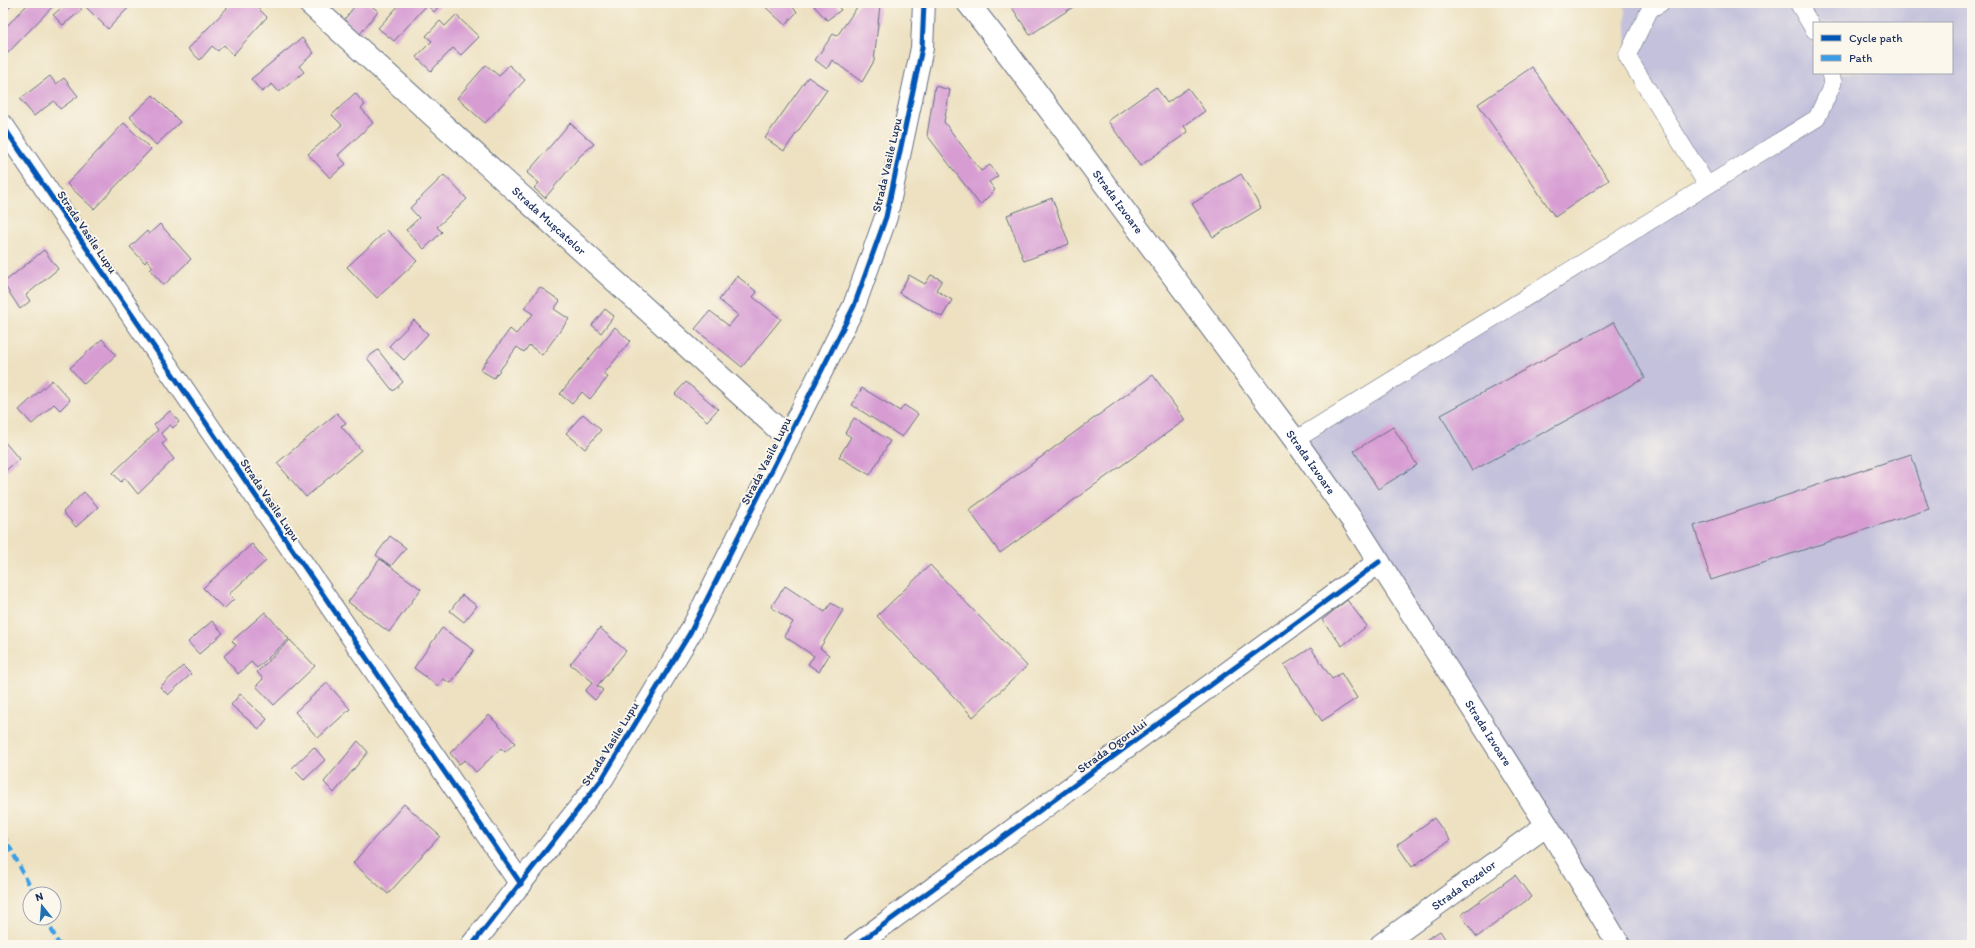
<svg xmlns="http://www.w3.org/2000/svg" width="1975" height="948" font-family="Itim,sans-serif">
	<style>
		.industrial { fill: #c3c1db; fill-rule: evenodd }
		.building { fill: #d79dd3 }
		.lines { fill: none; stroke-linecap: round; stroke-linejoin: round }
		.lane-casing { stroke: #646d81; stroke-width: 18 }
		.street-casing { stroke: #646d81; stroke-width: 24 }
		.secondary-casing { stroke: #646d81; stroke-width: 24 }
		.lane { stroke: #fff; stroke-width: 17 }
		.street { stroke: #fff; stroke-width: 22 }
		.secondary { stroke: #fff; stroke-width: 22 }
		.quiet { stroke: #3b9de6; stroke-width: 4; stroke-dasharray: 8 4; stroke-linecap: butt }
		.cycleway-casing { stroke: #fbf7ec; stroke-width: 8 }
		.cycleway { stroke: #0057b8; stroke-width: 5 }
		.labels { text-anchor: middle; stroke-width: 4; stroke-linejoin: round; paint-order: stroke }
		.street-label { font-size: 12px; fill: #1b2f5e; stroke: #fbf7ec }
	</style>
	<rect width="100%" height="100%" fill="#fbf7ec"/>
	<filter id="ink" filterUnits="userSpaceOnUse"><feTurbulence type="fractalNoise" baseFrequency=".025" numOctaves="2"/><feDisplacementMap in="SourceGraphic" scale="8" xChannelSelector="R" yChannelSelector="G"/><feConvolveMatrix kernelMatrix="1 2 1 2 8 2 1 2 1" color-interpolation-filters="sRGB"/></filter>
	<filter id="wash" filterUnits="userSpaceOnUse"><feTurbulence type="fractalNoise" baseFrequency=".012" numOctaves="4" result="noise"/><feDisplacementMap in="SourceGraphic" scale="16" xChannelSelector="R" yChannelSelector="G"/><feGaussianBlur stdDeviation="0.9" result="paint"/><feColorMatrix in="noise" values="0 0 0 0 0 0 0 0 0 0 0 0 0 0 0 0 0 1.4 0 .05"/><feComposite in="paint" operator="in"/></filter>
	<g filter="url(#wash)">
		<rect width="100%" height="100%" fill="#ede1c1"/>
		<path class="industrial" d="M 1625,3 L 1972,3 L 1972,945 L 1611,945 L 1295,440 L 1707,185 L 1627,56 ZM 1814,23 L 1952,23 L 1952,73 L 1814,73 Z"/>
		<g id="blocks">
			<g class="building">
				<path d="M 3,3 L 14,3 L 3,14 Z"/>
				<path d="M 29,3 L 56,3 L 3,58 L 3,30 Z"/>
				<path d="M 67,3 L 77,3 L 82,10 L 63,25 L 53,15 Z"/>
				<path d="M 82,3 L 127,3 L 130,6 L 108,29 Z"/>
				<path d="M 232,3 L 263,3 L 258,8 L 267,17 L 233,55 L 224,45 L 218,51 L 212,46 L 200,60 L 188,49 Z"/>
				<path d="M 357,3 L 368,3 L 378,11 L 360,34 L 344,20 Z"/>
				<path d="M 401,3 L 442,3 L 434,12 L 427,5 L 394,41 L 378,28 Z"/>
				<path d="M 761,3 L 789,3 L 797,12 L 785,25 Z"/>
				<path d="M 818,3 L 835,3 L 841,10 L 827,20 L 814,6 Z"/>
				<path d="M 860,3 L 880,5 L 874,61 L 862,82 L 832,60 L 827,69 L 815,60 L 833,34 L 837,36 Z"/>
				<path d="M 1009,3 L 1079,3 L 1030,35 Z"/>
				<path d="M 456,15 L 479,37 L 461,55 L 453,48 L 431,71 L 416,57 L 432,41 L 426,36 L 440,21 L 445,26 Z"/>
				<path d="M 302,38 L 314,53 L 299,66 L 304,72 L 279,92 L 272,84 L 262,92 L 251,79 Z"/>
				<path d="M 486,65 L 499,76 L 509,65 L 525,80 L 485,123 L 457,98 Z"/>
				<path d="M 1532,67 L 1609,180 L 1555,217 L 1478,104 Z"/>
				<path d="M 50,76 L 56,84 L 64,78 L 78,96 L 60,109 L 54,101 L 34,116 L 20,99 Z"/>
				<path d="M 808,77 L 827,90 L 784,151 L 765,138 Z"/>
				<path d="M 935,86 L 950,90 L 944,122 L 981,171 L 990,165 L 998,176 L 989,182 L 995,190 L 980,205 L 927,135 Z"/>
				<path d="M 1156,87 L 1167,103 L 1188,88 L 1205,111 L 1184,126 L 1188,132 L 1140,166 L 1108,121 Z"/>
				<path d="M 355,93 L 365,105 L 361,108 L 373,123 L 338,155 L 346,164 L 330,178 L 308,154 L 342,125 L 332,115 Z"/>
				<path d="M 153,95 L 180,122 L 156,145 L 130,117 Z"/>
				<path d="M 124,123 L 151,149 L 94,209 L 67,184 Z"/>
				<path d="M 570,123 L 594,144 L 580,156 L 545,198 L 534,188 L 539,183 L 527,173 Z"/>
				<path d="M 1241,174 L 1261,208 L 1213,237 L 1192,204 Z"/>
				<path d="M 444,175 L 467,199 L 437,227 L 442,232 L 424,249 L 406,230 L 419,218 L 410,208 Z"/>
				<path d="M 1052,198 L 1069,244 L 1024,261 L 1007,215 Z"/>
				<path d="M 160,224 L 191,259 L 164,285 L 150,270 L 153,267 L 147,260 L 145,263 L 130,247 L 147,231 L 149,234 Z"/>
				<path d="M 387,230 L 417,261 L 377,298 L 347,267 Z"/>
				<path d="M 44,250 L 58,269 L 26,295 L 30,301 L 20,309 L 3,283 Z"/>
				<path d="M 909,275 L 925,284 L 931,275 L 942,280 L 936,290 L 952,300 L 942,317 L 899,293 Z"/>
				<path d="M 737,276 L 757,292 L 753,297 L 781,319 L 742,367 L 695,329 L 710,311 L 729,326 L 738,315 L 719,300 Z"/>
				<path d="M 540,287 L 560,301 L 554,309 L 569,319 L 542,355 L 529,345 L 524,352 L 517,347 L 494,378 L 480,370 L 510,329 L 516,334 L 533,314 L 524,308 Z"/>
				<path d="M 605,309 L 614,316 L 601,333 L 592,325 Z"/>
				<path d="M 414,320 L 428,334 L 404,360 L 389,346 Z"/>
				<path d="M 1614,322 L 1645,378 L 1472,471 L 1441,415 Z"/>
				<path d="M 615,327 L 630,341 L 604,374 L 608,377 L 590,399 L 582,392 L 572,404 L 560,394 Z"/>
				<path d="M 102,339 L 116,355 L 84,384 L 70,368 Z"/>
				<path d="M 378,350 L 403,382 L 393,391 L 367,358 Z"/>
				<path d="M 1153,375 L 1185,420 L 1000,553 L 969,510 Z"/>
				<path d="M 52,380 L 70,400 L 60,410 L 54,404 L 32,424 L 19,410 Z"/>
				<path d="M 686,382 L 718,409 L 707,421 L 675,394 Z"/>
				<path d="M 862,388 L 900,411 L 904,405 L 918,414 L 902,437 L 852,405 Z"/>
				<path d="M 170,411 L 179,422 L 173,428 L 170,425 L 161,433 L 167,440 L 162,444 L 174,459 L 138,494 L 125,478 L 121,482 L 113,473 L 158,430 L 154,425 Z"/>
				<path d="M 337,413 L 346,423 L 341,426 L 361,450 L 306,497 L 277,463 Z"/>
				<path d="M 583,414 L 601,430 L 585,449 L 566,433 Z"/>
				<path d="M 854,418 L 890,441 L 870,475 L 839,457 L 851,437 L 845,433 Z"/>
				<path d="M 1393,427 L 1417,465 L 1378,489 L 1354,451 Z"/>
				<path d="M 3,440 L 19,459 L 3,473 Z"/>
				<path d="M 1911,454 L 1929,509 L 1711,580 L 1694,526 Z"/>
				<path d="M 84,492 L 98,507 L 76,527 L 63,512 Z"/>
				<path d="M 390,536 L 406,548 L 391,566 L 376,555 Z"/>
				<path d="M 252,544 L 266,561 L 229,594 L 234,599 L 224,609 L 203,588 Z"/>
				<path d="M 380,559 L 421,589 L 389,632 L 348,602 Z"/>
				<path d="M 930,565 L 1027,666 L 973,717 L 877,616 Z"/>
				<path d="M 785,586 L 825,612 L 831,603 L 843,610 L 820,648 L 829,655 L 819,672 L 808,664 L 814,656 L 784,636 L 793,622 L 771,607 Z"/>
				<path d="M 462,595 L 477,606 L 464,622 L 450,611 Z"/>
				<path d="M 1347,600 L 1367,626 L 1342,646 L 1322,620 Z"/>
				<path d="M 265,612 L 289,639 L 257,668 L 251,662 L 238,674 L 224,656 L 236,645 L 232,641 Z"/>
				<path d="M 212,621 L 223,633 L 199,654 L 188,642 Z"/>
				<path d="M 442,628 L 474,650 L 451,683 L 443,679 L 438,686 L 414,668 Z"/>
				<path d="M 600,628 L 626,651 L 597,686 L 603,690 L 595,700 L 585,691 L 593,682 L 570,664 Z"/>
				<path d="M 290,640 L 315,666 L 274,705 L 256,686 L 263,679 L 257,672 Z"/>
				<path d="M 1311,648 L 1332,679 L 1341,673 L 1357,698 L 1322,721 L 1284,665 Z"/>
				<path d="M 183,666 L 191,674 L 168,695 L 160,687 Z"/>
				<path d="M 327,683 L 350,709 L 318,738 L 295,712 Z"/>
				<path d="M 240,694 L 267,719 L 259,729 L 231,705 Z"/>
				<path d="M 489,715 L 515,743 L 505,752 L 501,748 L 476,772 L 465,760 L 459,764 L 450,753 Z"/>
				<path d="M 358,741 L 368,752 L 334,793 L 324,782 Z"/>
				<path d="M 314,747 L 325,760 L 304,780 L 292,768 Z"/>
				<path d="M 404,804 L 440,836 L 388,894 L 353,863 Z"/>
				<path d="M 1434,818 L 1450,840 L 1412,867 L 1397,845 Z"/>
				<path d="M 1515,875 L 1531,897 L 1477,937 L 1461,915 Z"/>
				<path d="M 1440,931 L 1449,945 L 1418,945 Z"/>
			</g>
		</g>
	</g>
	<g filter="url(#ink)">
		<use href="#blocks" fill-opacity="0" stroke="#646d81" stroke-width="1"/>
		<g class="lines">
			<g class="lane-casing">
				<g id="lane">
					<path d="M 1661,3 L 1650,9 L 1627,56 L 1707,185"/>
					<path d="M 1798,3 L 1814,30"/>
					<path d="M 1295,440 L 1817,118 L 1833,83 L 1831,73"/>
				</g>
			</g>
			<g class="street-casing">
				<g id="street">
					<path id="s1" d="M 309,3 L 788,438"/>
					<path d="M 3,126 L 521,884"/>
					<path d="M 472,945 L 602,779 L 690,633 L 854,306 L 886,217 L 922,48 L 924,3"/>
					<path d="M 856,945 L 1379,562"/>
					<path id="s2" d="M 1381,945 L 1547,825"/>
				</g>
			</g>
			<g class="secondary-casing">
				<g id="secondary">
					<path id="s3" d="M 968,3 L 1008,54 L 1295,440 L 1354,523 L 1547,825 L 1619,945"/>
				</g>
			</g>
			<use href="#lane" class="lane"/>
			<use href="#street" class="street"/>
			<use href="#secondary" class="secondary"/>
			<g class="quiet">
				<path d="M 3,834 L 34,894"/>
				<path d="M 46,918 L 59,945"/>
			</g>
			<g class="cycleway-casing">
				<g id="cycleway">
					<path d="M 3,126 L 521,884"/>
					<path d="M 472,945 L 602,779 L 690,633 L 854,306 L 886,217 L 922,48 L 924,3"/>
					<path d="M 856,945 L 1379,562"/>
				</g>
			</g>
			<use href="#cycleway" class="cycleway"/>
		</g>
	</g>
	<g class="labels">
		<g class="street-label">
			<text transform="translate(887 165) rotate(-77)" y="4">Strada Vasile Lupu</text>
			<text dy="4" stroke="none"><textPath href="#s3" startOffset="249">Strada Izvoare</textPath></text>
			<text dy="4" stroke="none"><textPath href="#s1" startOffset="324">Strada Mușcatelor</textPath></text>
			<text transform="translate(87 232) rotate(56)" y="4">Strada Vasile Lupu</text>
			<text transform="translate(766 461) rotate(-63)" y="4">Strada Vasile Lupu</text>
			<text dy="4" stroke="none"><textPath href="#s3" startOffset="573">Strada Izvoare</textPath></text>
			<text transform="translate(270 500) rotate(56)" y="4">Strada Vasile Lupu</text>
			<text dy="4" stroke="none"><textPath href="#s3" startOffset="897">Strada Izvoare</textPath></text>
			<text transform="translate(610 744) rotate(-58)" y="4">Strada Vasile Lupu</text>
			<text transform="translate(1112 746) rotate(-36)" y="4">Strada Ogorului</text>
			<text dy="4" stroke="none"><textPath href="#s2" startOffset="102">Strada Rozelor</textPath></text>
		</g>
	</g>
	<rect width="1975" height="948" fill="none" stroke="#fbf7ec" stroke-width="16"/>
	<rect x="1813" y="22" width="140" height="52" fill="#fbf7ec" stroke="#a1a7b3"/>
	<rect x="1821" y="35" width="20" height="6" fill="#0057b8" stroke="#a1a7b3"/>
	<text x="1849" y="42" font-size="12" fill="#1b2f5e">Cycle path</text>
	<rect x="1821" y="55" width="20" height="6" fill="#3b9de6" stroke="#a1a7b3"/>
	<text x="1849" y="62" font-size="12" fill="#1b2f5e">Path</text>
	<g transform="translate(42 906) rotate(343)"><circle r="19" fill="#fbf7ec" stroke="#a1a7b3"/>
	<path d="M0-3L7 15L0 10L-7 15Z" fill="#1f6fb2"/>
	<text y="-6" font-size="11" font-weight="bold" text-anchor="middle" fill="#1b2f5e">N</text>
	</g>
</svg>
